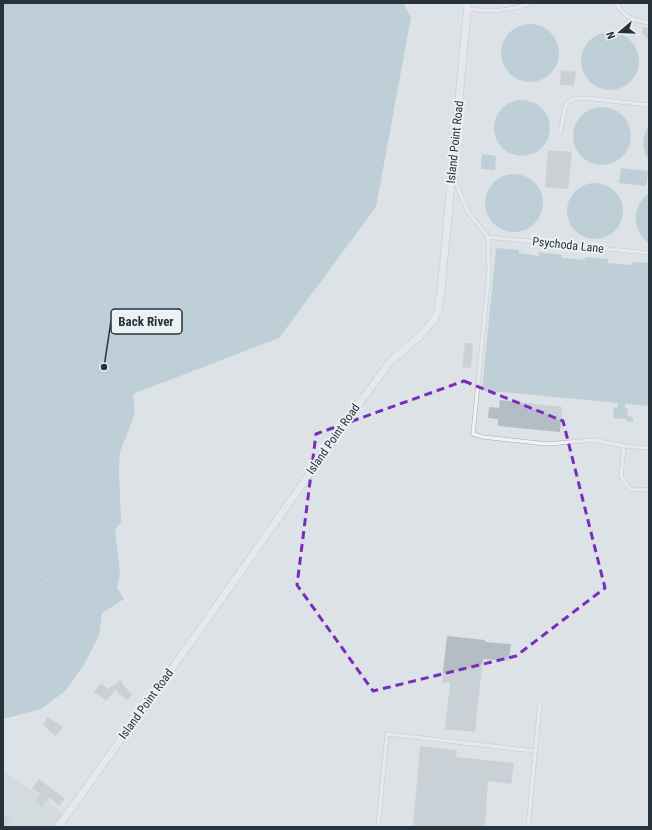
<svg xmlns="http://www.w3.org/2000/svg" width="652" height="830" font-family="'Roboto Condensed',sans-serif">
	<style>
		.built { fill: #cbd2d8 }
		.water { fill: #99b8c5 }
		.building { fill: #b4bdc3 }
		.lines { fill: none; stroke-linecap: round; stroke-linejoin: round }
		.lane-casing { stroke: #a3aab0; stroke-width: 4.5 }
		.street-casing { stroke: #a3aab0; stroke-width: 8 }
		.path { stroke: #bbc0c5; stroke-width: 1.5; stroke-dasharray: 3 3; stroke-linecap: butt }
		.lane { stroke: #eff2f5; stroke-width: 3.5 }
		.street { stroke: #eff2f5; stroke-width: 7 }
		.marked { fill: none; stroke: #7b2cbf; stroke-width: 3; stroke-dasharray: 8 5; stroke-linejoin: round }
		.labels { text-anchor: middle; stroke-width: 4; stroke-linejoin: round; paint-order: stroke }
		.street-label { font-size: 12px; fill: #27333c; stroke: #ecf1f4 }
		.leader { fill: none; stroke: #27333c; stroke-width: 1.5 }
		.callout-dot { fill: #27333c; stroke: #ecf1f4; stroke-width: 1.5 }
		.callout { fill: #ecf1f4; stroke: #27333c; stroke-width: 1.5 }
		.callout-label { font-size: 13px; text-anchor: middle; font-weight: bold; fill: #27333c }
	</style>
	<rect width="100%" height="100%" fill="#dde2e6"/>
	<path class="built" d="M 3,770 L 11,777 L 45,798 L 63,814 L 53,827 L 3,827 Z"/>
	<g class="water">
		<path d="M 3,3 L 403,3 L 411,17 L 376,207 L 279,338 L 133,394 L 135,413 L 120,452 L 119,469 L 121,522 L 115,530 L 120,574 L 117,588 L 124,599 L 102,613 L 99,635 L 85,663 L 65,691 L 41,709 L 3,719 Z"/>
		<circle cx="530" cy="53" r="29"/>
		<circle cx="610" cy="61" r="29"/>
		<circle cx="522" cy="128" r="28"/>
		<circle cx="602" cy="136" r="29"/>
		<path d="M 649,125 L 649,161 C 641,149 642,137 649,125 Z"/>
		<path d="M 482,154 L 496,156 L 495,170 L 481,169 Z"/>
		<path d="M 621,168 L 648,171 L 646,186 L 619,183 Z"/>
		<circle cx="514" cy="203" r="29"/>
		<circle cx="595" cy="211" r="28"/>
		<path d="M 649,193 L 649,243 C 631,230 632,206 649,193 Z"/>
		<path d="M 496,248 L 519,250 L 519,253 L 539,256 L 539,252 L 562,255 L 562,258 L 585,260 L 585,257 L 608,259 L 608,263 L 632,265 L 632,262 L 649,263 L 649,406 L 625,404 L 625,408 L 628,409 L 627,416 L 633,417 L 633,422 L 626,421 L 626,419 L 613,418 L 614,407 L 618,408 L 618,403 L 482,390 Z"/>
	</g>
	<g class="building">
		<path d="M 643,27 L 649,28 L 649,41 L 642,32 Z"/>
		<path d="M 561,70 L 576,72 L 574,86 L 560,85 Z"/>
		<path d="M 548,150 L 572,152 L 568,189 L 545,187 Z"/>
		<path d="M 465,343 L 473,343 L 471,368 L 462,367 Z"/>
		<path d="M 500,400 L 562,407 L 560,432 L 498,426 L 498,419 L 488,418 L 489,407 L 499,408 Z"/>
		<path d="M 447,636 L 485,640 L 485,642 L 511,644 L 509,661 L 483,659 L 475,732 L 445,729 L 450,683 L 442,682 Z"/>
		<path d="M 121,680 L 122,681 L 122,683 L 132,695 L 128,700 L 118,694 L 116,690 L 106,701 L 94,692 L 101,683 L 108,689 Z"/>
		<path d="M 48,717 L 63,727 L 55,736 L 45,727 L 46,726 L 43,724 Z"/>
		<path d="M 420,746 L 457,750 L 456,757 L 514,763 L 511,784 L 488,781 L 485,827 L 413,827 Z"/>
		<path d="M 39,779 L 65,799 L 59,806 L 49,797 L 42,807 L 35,802 L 40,794 L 32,788 Z"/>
		<path d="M 3,814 L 10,820 L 5,827 L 3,827 Z"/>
	</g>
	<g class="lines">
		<g class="lane-casing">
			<g id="lane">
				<path d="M 616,3 C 625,18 633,20 649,23"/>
				<path d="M 468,9 C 494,12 506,11 532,3"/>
				<path d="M 560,134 L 565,107 L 568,102 L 574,99 L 585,98 L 649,105"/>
				<path d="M 453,176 L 468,212 L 488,237 L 489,272 L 473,434 L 483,437 L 547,444 L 594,440 L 624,446 L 649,448"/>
				<path d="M 488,237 L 649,253"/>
				<path d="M 624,446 L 621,477 L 630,489 L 649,490"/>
				<path d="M 378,827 L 387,734 L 535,751"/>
				<path d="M 528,827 L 540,703"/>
			</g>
		</g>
		<g class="street-casing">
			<path id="street" d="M 58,827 L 196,635 L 358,405 L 390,362 L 421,335 L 434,320 L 438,310 L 441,290 L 468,3"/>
		</g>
		<g class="path">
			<path d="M 25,553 L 19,562 L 101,615"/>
			<path d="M 76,622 L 99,635"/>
			<path d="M 3,684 L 24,700 L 16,710 L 18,712"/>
			<path d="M 3,709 L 10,715"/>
		</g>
		<use href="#lane" class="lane"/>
		<use href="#street" class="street"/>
	</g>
	<path d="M0 0H652V830H0ZM 464,381 L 563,421 L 605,588 L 516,656 L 373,691 L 297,585 L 316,434 Z" fill="#dde2e6" fill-opacity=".55" fill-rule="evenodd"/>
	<path class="marked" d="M 464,381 L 563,421 L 605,588 L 516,656 L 373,691 L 297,585 L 316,434 Z"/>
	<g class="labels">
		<g class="street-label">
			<text transform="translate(455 142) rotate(-84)" y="4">Island Point Road</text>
			<text transform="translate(568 245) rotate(6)" y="4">Psychoda Lane</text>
			<text transform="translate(333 439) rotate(-55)" y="4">Island Point Road</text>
			<text transform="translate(146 704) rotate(-54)" y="4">Island Point Road</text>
		</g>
	</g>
	<path class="leader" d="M104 367L111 321"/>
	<circle class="callout-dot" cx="104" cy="367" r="4"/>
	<rect class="callout" x="111" y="309" width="71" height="25" rx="4"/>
	<g class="callout-label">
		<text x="146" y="326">Back River</text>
	</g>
	<rect width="652" height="830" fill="none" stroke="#27333c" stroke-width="8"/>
	<g transform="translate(620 32) rotate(251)" stroke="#ecf1f4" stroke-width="3" paint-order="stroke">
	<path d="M0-3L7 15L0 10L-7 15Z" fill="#27333c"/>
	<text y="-6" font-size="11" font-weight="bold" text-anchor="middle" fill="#27333c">N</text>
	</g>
</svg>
